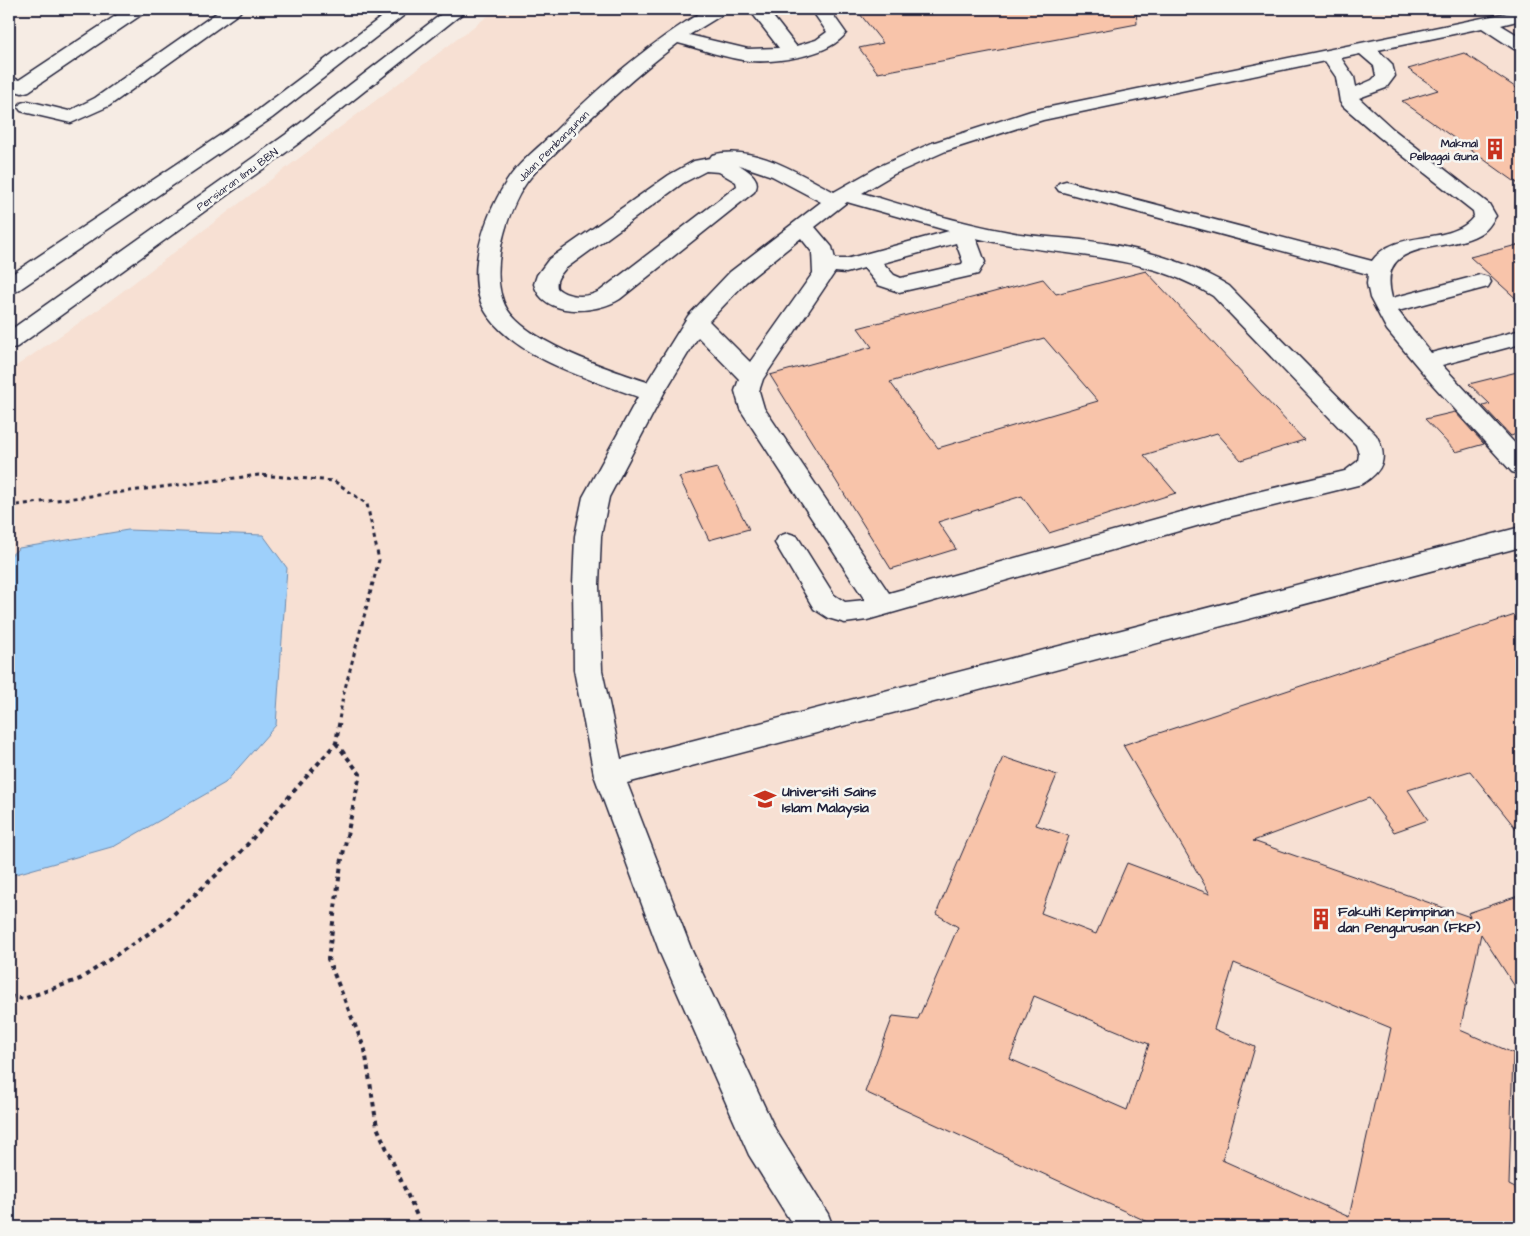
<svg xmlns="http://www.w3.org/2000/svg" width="1530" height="1236" font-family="'Architects Daughter',sans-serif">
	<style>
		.built { fill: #f7e0d3 }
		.water { fill: #9ed0fb; stroke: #6c8aae }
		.building { fill: #f8c4aa; stroke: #22223b; fill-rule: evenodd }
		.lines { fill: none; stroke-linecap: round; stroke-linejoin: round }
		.minor-casing { stroke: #22223b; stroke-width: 3 }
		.path-far1 { stroke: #22223b; stroke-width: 3; stroke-dasharray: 4 4; stroke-linecap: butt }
		.path { stroke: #22223b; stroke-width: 4; stroke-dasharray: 4.5 4.5; stroke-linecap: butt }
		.minor { fill: #f6f6f2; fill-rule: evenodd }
		.labels { text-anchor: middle; stroke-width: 5; stroke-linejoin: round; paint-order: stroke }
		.far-poi-label { font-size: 11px; font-weight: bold; fill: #22223b; stroke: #f6f6f2; text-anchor: end }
		.far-street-label { font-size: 11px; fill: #22223b; stroke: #f6f6f2 }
		.poi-label { font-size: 14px; font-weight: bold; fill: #22223b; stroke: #f6f6f2; text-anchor: start }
	</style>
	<rect width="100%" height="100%" fill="#f6ece4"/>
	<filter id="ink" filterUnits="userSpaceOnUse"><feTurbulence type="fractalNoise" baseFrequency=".02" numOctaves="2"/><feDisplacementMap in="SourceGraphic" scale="10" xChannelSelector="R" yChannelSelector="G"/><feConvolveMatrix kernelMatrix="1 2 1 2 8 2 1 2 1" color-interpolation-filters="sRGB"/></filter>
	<g filter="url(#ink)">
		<path class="built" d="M 497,9 L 1521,9 L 1521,1227 L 9,1227 L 9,371 L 99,309 Z"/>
		<path class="water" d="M 128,530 L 263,535 L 287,568 L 276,725 L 225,783 L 115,846 L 9,876 L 9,557 L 19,548 Z"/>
		<g class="building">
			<path d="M 856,9 L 1136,9 L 1137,24 L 878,73 L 859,48 L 883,43 Z"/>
			<path d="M 1464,53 L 1521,91 L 1521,186 L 1402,101 L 1438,90 L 1408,69 Z"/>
			<path d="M 1521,244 L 1521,303 L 1470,257 Z"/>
			<path d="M 1146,271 L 1304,440 L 1241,460 L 1217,433 L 1144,455 L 1176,493 L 1049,533 L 1022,496 L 938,522 L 956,549 L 891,569 L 770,375 L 872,347 L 858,328 L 1043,279 L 1056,294 ZM 1044,338 L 1098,401 L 938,448 L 890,382 Z"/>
			<path d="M 1521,371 L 1521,435 L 1519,433 L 1511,436 L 1483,406 L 1490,404 L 1469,384 Z"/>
			<path d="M 1455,412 L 1484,444 L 1456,452 L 1425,419 Z"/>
			<path d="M 717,468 L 749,529 L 709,540 L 679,477 Z"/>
			<path d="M 1521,613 L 1521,835 L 1470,771 L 1408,790 L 1428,820 L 1394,832 L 1369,798 L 1253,841 L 1470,917 L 1468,913 L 1521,895 L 1521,996 L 1481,934 L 1460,1030 L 1513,1053 L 1509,1185 L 1521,1191 L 1521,1227 L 1159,1227 L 865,1092 L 893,1016 L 918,1019 L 958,927 L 936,914 L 1003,757 L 1057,775 L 1036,825 L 1069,836 L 1041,913 L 1096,934 L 1127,863 L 1210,894 L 1123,745 ZM 1234,963 L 1391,1028 L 1349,1217 L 1222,1160 L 1255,1047 L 1214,1029 ZM 1034,996 L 1149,1044 L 1127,1110 L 1010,1059 Z"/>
		</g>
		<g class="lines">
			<g class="minor-casing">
				<g id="minor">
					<path d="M 126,9 L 147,9 L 144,13 L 29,91 L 22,93 L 9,89 L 9,77 L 19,80 Z"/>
					<path d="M 222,9 L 242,9 L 239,13 L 109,106 L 71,123 L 28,113 L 21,111 L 18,107 L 21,103 L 28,101 L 69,111 L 95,98 Z"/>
					<path d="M 392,9 L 412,9 L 272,118 L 17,291 L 9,293 L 9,276 L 258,110 Z"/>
					<path d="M 448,9 L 468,9 L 299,143 L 17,347 L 9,349 L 9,331 L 285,135 Z"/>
					<path d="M 707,9 L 728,9 L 725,13 L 689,35 L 748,49 L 779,48 L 749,9 L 767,9 L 796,46 L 816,40 L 827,32 L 811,9 L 829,9 L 846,33 C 830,56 776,63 749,61 C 725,58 701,49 678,43 C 636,75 598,110 561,147 C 550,159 536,169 527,182 C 506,212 487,275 507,309 C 528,343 609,369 647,382 L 688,316 L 730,272 L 821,202 L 772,176 L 739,165 C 749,171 763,180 754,192 L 620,299 C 596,314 543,318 534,284 L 537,275 L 549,259 L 669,175 L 694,161 L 710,158 L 712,155 C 755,144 797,173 834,192 L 880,166 L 932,143 L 1031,111 L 1521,10 L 1521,20 L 1501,25 L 1521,37 L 1521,50 L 1514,49 L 1482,28 L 1378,50 L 1392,64 L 1395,76 L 1386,88 L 1359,98 L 1393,129 L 1489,204 L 1496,216 C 1492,221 1489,228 1484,231 C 1450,256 1375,234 1392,298 L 1480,275 L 1488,277 L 1491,282 L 1488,287 L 1398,311 L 1431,353 L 1521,330 L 1521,344 L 1442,365 L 1521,450 L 1521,475 L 1512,472 L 1433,385 L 1387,330 L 1370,298 L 1367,284 L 1368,274 L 1059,191 L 1056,187 L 1059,183 L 1066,181 L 1372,261 C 1396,227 1452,247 1474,216 L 1473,211 L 1379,137 L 1343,106 L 1340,102 L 1336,77 L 1325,61 L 1043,120 L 946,151 L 894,174 L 862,193 C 910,207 959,223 1009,232 C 1032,237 1057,237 1081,240 C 1131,246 1185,259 1229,286 L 1376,435 C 1389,458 1383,471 1362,484 L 1228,517 L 867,620 L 845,623 L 828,618 L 814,609 L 775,543 L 779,536 L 788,533 L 797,536 L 834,595 L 845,602 L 865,600 L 740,409 L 735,391 L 739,379 L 698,337 L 664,393 L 609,497 L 601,536 L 599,585 L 602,670 L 621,759 L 1521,527 L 1521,547 L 627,783 L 692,951 L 775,1129 L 828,1214 L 833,1227 L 794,1227 L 749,1155 L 660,953 L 594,775 L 574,670 L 573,585 L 575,536 L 583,497 L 638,397 C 590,379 521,360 489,317 C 460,279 486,210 511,175 C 522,160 538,148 551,135 C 598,88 648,43 707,9 ZM 1360,54 L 1374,66 L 1376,76 L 1372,80 L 1356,87 L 1354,77 L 1341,58 ZM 706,171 L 719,172 L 736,182 L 737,186 L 600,291 C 588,298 568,298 557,288 C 555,280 560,275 565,269 L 683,183 ZM 847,202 L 949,231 L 846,259 L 835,259 L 832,247 L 815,227 ZM 801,238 L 812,252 L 813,273 L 750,362 L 709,321 L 746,282 ZM 976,238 C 1057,258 1140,250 1213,296 L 1356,445 L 1359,454 L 1358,461 L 1345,471 L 1228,499 L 889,593 L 764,408 L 759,391 L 763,379 L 835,272 L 846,273 L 864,268 L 878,285 L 899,292 L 970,276 L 978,274 L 985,262 ZM 956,243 L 963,262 L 962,264 L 901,278 L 894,275 L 883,263 Z"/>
				</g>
			</g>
			<path class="path-far1" d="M 9,506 L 259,475 L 334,481 L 367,504 L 379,560 L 343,696 L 339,720"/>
			<g class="path">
				<path d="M 336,743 L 360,774 L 341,864 L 328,959 L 365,1050 L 377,1127 L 422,1227"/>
				<path d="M 9,996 L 23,999 L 80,979 L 163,924 L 239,854 L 336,743 L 340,719"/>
			</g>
			<use href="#minor" class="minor"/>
		</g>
	</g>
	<defs>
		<g id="building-bare" transform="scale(1.725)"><path d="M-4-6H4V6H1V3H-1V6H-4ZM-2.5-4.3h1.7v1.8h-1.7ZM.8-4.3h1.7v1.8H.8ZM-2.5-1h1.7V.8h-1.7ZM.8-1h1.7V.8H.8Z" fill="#c8321e" stroke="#f6f6f2" stroke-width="2.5" paint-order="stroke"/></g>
		<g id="university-bare" transform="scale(1.725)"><path d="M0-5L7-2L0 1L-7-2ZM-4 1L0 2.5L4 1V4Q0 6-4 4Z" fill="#c8321e" stroke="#f6f6f2" stroke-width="2.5" paint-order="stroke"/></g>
	</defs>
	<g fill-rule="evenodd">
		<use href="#building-bare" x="1495" y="149"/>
		<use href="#university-bare" x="765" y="799"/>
		<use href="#building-bare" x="1321" y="919"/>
	</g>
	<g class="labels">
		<g class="far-poi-label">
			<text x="1478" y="147">Makmal<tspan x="1478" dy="13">Pelbagai Guna</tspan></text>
		</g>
		<g class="far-street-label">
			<text transform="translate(553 146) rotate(-45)" y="4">Jalan Pembangunan</text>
			<text transform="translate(237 179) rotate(-36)" y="4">Persiaran Ilmu BBN</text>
		</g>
		<g class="poi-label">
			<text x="782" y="796">Universiti Sains<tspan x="782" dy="16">Islam Malaysia</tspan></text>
			<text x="1338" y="916">Fakulti Kepimpinan<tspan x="1338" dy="16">dan Pengurusan (FKP)</tspan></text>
		</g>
	</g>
	<rect width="1530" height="1236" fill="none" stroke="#f6f6f2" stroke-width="30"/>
	<rect x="15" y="15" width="1500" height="1206" fill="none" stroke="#22223b" stroke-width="2" filter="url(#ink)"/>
</svg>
